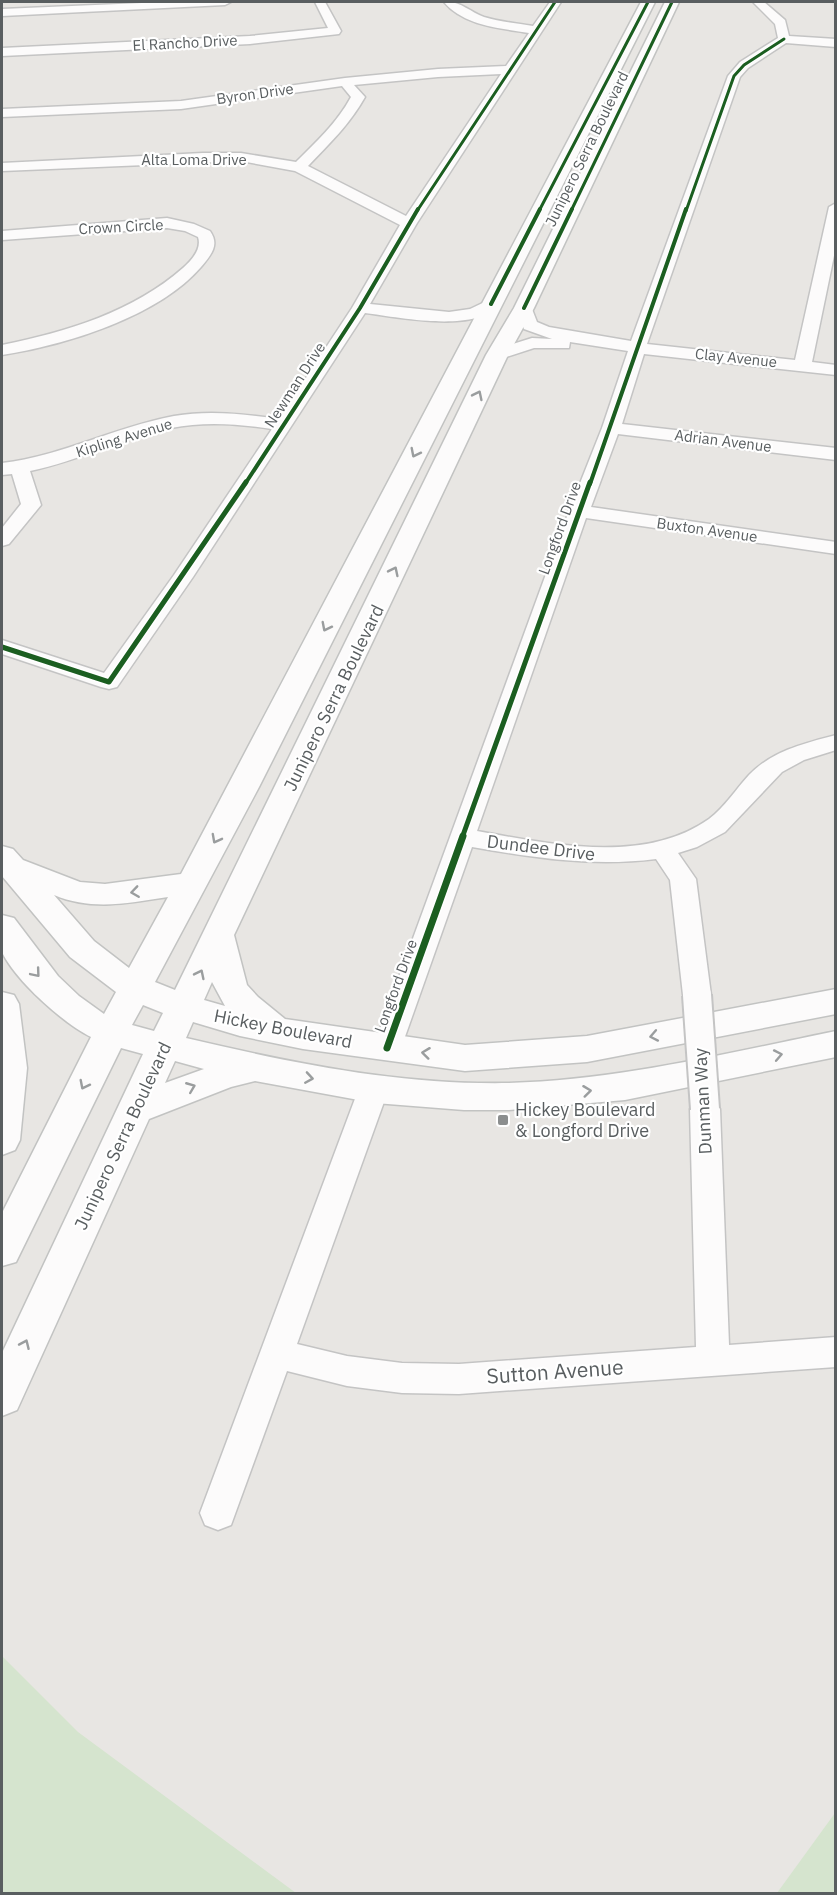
<svg xmlns="http://www.w3.org/2000/svg" width="837" height="1895" font-family="'IBM Plex Sans',sans-serif">
	<style>
		.green { fill: #d5e4ce }
		.lines { fill: none; stroke-linecap: round; stroke-linejoin: round }
		.street-casing { stroke: #c4c4c4; stroke-width: 3 }
		.secondary-casing { stroke: #c2c3c2; stroke-width: 3 }
		.street { fill: #fcfbfb; fill-rule: evenodd }
		.secondary { fill: #fcfbfb; fill-rule: evenodd }
		.street-bridge-casing { stroke: #c4c4c4; stroke-width: 32; stroke-linecap: butt }
		.street-bridge { stroke: #fcfbfb; stroke-width: 28 }
		.cycleway-far3-casing { stroke: #fff; stroke-width: 4.5 }
		.cycleway-far2-casing { stroke: #fff; stroke-width: 6 }
		.cycleway-far1-casing { stroke: #fff; stroke-width: 8 }
		.cycleway-casing { stroke: #fff; stroke-width: 10 }
		.cycleway-far3 { stroke: #1b5e20; stroke-width: 3 }
		.cycleway-far2 { stroke: #1b5e20; stroke-width: 4 }
		.cycleway-far1 { stroke: #1b5e20; stroke-width: 5 }
		.cycleway { stroke: #1b5e20; stroke-width: 7 }
		.oneway { stroke: #9a9d9e }
		.poi-dot { fill: #8b8e8e; stroke: #fff; stroke-width: 2 }
		.labels { text-anchor: middle; stroke-width: 4.5; stroke-linejoin: round; paint-order: stroke }
		.far-street-label { font-size: 15px; fill: #595e60; stroke: #fff }
		.street-label { font-size: 18px; fill: #595e60; stroke: #fff }
		.poi-label { font-size: 18px; fill: #595e60; stroke: #fff; text-anchor: start }
		.near-street-label { font-size: 21px; fill: #595e60; stroke: #fff }
	</style>
	<rect width="100%" height="100%" fill="#e8e6e3"/>
	<g class="green">
		<path d="M 2,1656 L 78,1732 L 296,1893 L 2,1893 Z"/>
		<path d="M 835,1813 L 835,1893 L 777,1893 Z"/>
	</g>
	<g class="lines">
		<g class="street-casing">
			<g id="street">
				<path d="M 165,2 L 231,2 L 225,5 L 2,16 L 2,9 Z"/>
				<path d="M 315,2 L 325,2 L 341,31 L 339,34 L 250,44 L 2,56 L 2,48 L 250,36 L 328,28 Z"/>
				<path d="M 444,2 C 459,0 470,12 484,17 C 500,22 517,23 533,26 L 550,2 L 561,2 L 417,223 L 370,304 L 449,312 L 470,309 L 491,299 L 499,304 C 476,334 398,317 365,313 L 193,577 L 117,687 L 109,689 L 101,687 L 2,654 L 2,640 L 104,673 L 174,575 L 272,429 C 239,424 205,421 171,428 C 123,438 79,461 30,471 L 41,505 L 9,544 L 2,546 L 2,528 L 21,504 L 12,474 L 2,475 L 2,463 C 62,456 115,427 174,416 C 209,410 244,414 279,419 L 352,308 L 400,225 L 295,171 L 241,161 L 2,171 L 2,163 L 203,153 L 241,153 L 296,162 C 316,142 337,123 351,97 L 342,86 L 181,109 L 2,117 L 2,109 L 181,101 L 345,78 L 438,69 L 506,66 L 529,33 C 500,28 464,26 444,2 ZM 501,74 L 406,216 L 308,166 C 329,144 350,124 365,97 L 354,85 L 438,77 Z"/>
				<path d="M 753,2 L 764,2 L 785,20 L 789,36 L 836,39 L 836,47 L 786,43 L 748,68 L 740,77 L 647,344 L 795,360 L 829,207 L 836,203 L 836,246 L 812,362 L 836,365 L 836,375 L 644,354 L 622,424 L 836,448 L 836,460 L 618,434 L 591,507 L 836,542 L 836,554 L 586,518 L 477,831 C 550,844 644,865 709,819 C 725,807 736,789 749,775 C 772,751 805,743 836,735 L 836,750 L 804,760 L 782,772 L 725,832 L 697,847 L 678,853 L 696,879 L 711,995 L 707,1002 L 697,1005 L 687,1002 L 683,995 L 670,880 L 656,859 C 593,867 534,858 472,847 L 401,1048 L 397,1056 L 387,1059 L 377,1056 L 373,1048 L 569,511 L 602,428 L 628,351 L 570,342 L 569,348 L 534,348 L 497,360 L 491,359 L 488,355 L 491,351 L 532,338 L 552,339 L 524,329 L 516,308 L 524,303 L 530,304 L 537,322 L 549,327 L 631,341 L 728,76 L 740,62 L 778,38 L 775,24 Z"/>
				<path d="M 167,218 L 194,224 L 210,231 C 220,245 211,255 201,267 C 158,317 65,345 2,355 L 2,345 C 66,332 133,312 183,268 C 192,260 202,249 198,237 L 185,231 L 167,228 L 2,240 L 2,231 Z"/>
				<path d="M 374,1077 L 384,1080 L 389,1088 L 297,1344 L 347,1356 L 402,1363 L 459,1364 L 696,1347 L 690,1109 L 695,1101 L 705,1097 L 715,1101 L 720,1109 L 729,1345 L 836,1337 L 836,1367 L 459,1394 L 402,1393 L 347,1386 L 287,1371 L 231,1525 L 218,1530 L 205,1525 L 200,1513 L 359,1088 L 364,1080 Z"/>
			</g>
		</g>
		<g class="secondary-casing">
			<g id="secondary">
				<path d="M 641,2 L 655,2 L 259,787 L 155,982 L 175,990 L 486,355 L 514,308 L 665,2 L 679,2 L 534,308 L 508,355 L 234,935 L 247,985 L 258,997 L 285,1019 L 465,1045 L 587,1036 L 836,989 L 836,1014 L 587,1062 L 465,1071 L 303,1049 L 240,1036 L 193,1022 L 186,1038 C 292,1063 399,1085 509,1083 C 619,1080 728,1053 836,1031 L 836,1057 L 625,1100 L 509,1110 L 464,1110 L 375,1103 L 255,1081 L 231,1087 L 149,1119 L 17,1410 L 2,1416 L 2,1353 L 143,1054 L 121,1048 L 16,1262 L 2,1266 L 2,1213 L 91,1037 C 63,1023 16,981 2,952 C 0,942 2,925 2,915 L 14,918 L 58,976 L 79,996 L 104,1014 L 116,992 L 70,957 L 2,876 L 2,846 L 13,849 L 23,860 L 80,882 L 105,884 L 181,874 ZM 54,895 C 92,911 129,903 168,897 L 129,968 L 94,941 ZM 212,982 L 225,1006 L 204,1000 ZM 143,1005 L 163,1013 L 154,1031 L 132,1025 ZM 175,1061 L 204,1069 L 165,1083 Z"/>
				<path d="M 2,992 L 14,995 L 19,1004 L 27,1068 L 20,1140 L 15,1150 L 2,1155 Z"/>
			</g>
		</g>
		<use href="#street" class="street"/>
		<use href="#secondary" class="secondary"/>
		<g class="street-bridge-casing">
			<path id="street-bridge" d="M 697,995 L 705,1109"/>
		</g>
		<use href="#street-bridge" class="street-bridge"/>
		<g class="cycleway-far3-casing">
			<g id="cycleway-far3">
				<path d="M 417,211 L 555,2"/>
				<path d="M 539,211 L 648,2"/>
				<path d="M 571,211 L 672,2"/>
				<path d="M 686,211 L 734,76 L 744,65 L 784,39"/>
			</g>
		</g>
		<g class="cycleway-far2-casing">
			<g id="cycleway-far2">
				<path d="M 491,304 L 540,209"/>
				<path d="M 524,308 L 572,209"/>
				<path d="M 245,484 L 360,308 L 418,209"/>
				<path d="M 590,484 L 686,209"/>
			</g>
		</g>
		<g class="cycleway-far1-casing">
			<g id="cycleway-far1">
				<path d="M 2,647 L 109,682 L 246,482"/>
				<path d="M 462,838 L 590,482"/>
			</g>
		</g>
		<g class="cycleway-casing">
			<path id="cycleway" d="M 387,1048 L 463,836"/>
		</g>
		<use href="#cycleway-far3" class="cycleway-far3"/>
		<use href="#cycleway-far2" class="cycleway-far2"/>
		<use href="#cycleway-far1" class="cycleway-far1"/>
		<use href="#cycleway" class="cycleway"/>
	</g>
	<defs><path id="oneway-chevron" d="M-2-3.5L2.5 0L-2 3.5" fill="none" stroke-width="1.6" stroke-linecap="round" stroke-linejoin="round" transform="scale(1.5)"/></defs>
	<g class="oneway">
		<use href="#oneway-chevron" transform="translate(478 395) rotate(-64)"/>
		<use href="#oneway-chevron" transform="translate(415 453) rotate(117)"/>
		<use href="#oneway-chevron" transform="translate(394 571) rotate(-64)"/>
		<use href="#oneway-chevron" transform="translate(326 627) rotate(117)"/>
		<use href="#oneway-chevron" transform="translate(216 839) rotate(118)"/>
		<use href="#oneway-chevron" transform="translate(135 892) rotate(172)"/>
		<use href="#oneway-chevron" transform="translate(36 973) rotate(50)"/>
		<use href="#oneway-chevron" transform="translate(200 974) rotate(-64)"/>
		<use href="#oneway-chevron" transform="translate(654 1036) rotate(169)"/>
		<use href="#oneway-chevron" transform="translate(426 1053) rotate(-173)"/>
		<use href="#oneway-chevron" transform="translate(778 1055) rotate(-11)"/>
		<use href="#oneway-chevron" transform="translate(309 1078) rotate(9)"/>
		<use href="#oneway-chevron" transform="translate(84 1085) rotate(117)"/>
		<use href="#oneway-chevron" transform="translate(191 1087) rotate(-22)"/>
		<use href="#oneway-chevron" transform="translate(587 1091) rotate(-7)"/>
		<use href="#oneway-chevron" transform="translate(25 1344) rotate(-66)"/>
	</g>
	<rect class="poi-dot" x="497" y="1114" width="12" height="12" rx="3"/>
	<g class="labels">
		<g class="far-street-label">
			<text transform="translate(185 43) rotate(-3)" y="5">El Rancho Drive</text>
			<text transform="translate(255 94) rotate(-8)" y="5">Byron Drive</text>
			<text transform="translate(587 149) rotate(-64)" y="5">Junipero Serra Boulevard</text>
			<text x="194" y="165">Alta Loma Drive</text>
			<text transform="translate(121 227) rotate(-3)" y="5">Crown Circle</text>
			<text transform="translate(736 358) rotate(6)" y="5">Clay Avenue</text>
			<text transform="translate(295 385) rotate(-57)" y="5">Newman Drive</text>
			<text transform="translate(124 438) rotate(-17)" y="5">Kipling Avenue</text>
			<text transform="translate(723 441) rotate(7)" y="5">Adrian Avenue</text>
			<text transform="translate(560 528) rotate(-70)" y="5">Longford Drive</text>
			<text transform="translate(707 530) rotate(8)" y="5">Buxton Avenue</text>
			<text transform="translate(396 986) rotate(-70)" y="5">Longford Drive</text>
		</g>
		<g class="street-label">
			<text transform="translate(334 698) rotate(-64)" y="6">Junipero Serra Boulevard</text>
			<text transform="translate(541 848) rotate(7)" y="6">Dundee Drive</text>
			<text transform="translate(283 1029) rotate(11)" y="6">Hickey Boulevard</text>
			<text transform="translate(703 1101) rotate(-93)" y="6">Dunman Way</text>
			<text transform="translate(123 1136) rotate(-65)" y="6">Junipero Serra Boulevard</text>
		</g>
		<g class="poi-label">
			<text x="515" y="1116">Hickey Boulevard<tspan x="515" dy="21">&amp; Longford Drive</tspan></text>
		</g>
		<g class="near-street-label">
			<text transform="translate(555 1372) rotate(-4)" y="7">Sutton Avenue</text>
		</g>
	</g>
	<rect width="837" height="1895" fill="none" stroke="#595e60" stroke-width="6"/>
</svg>
